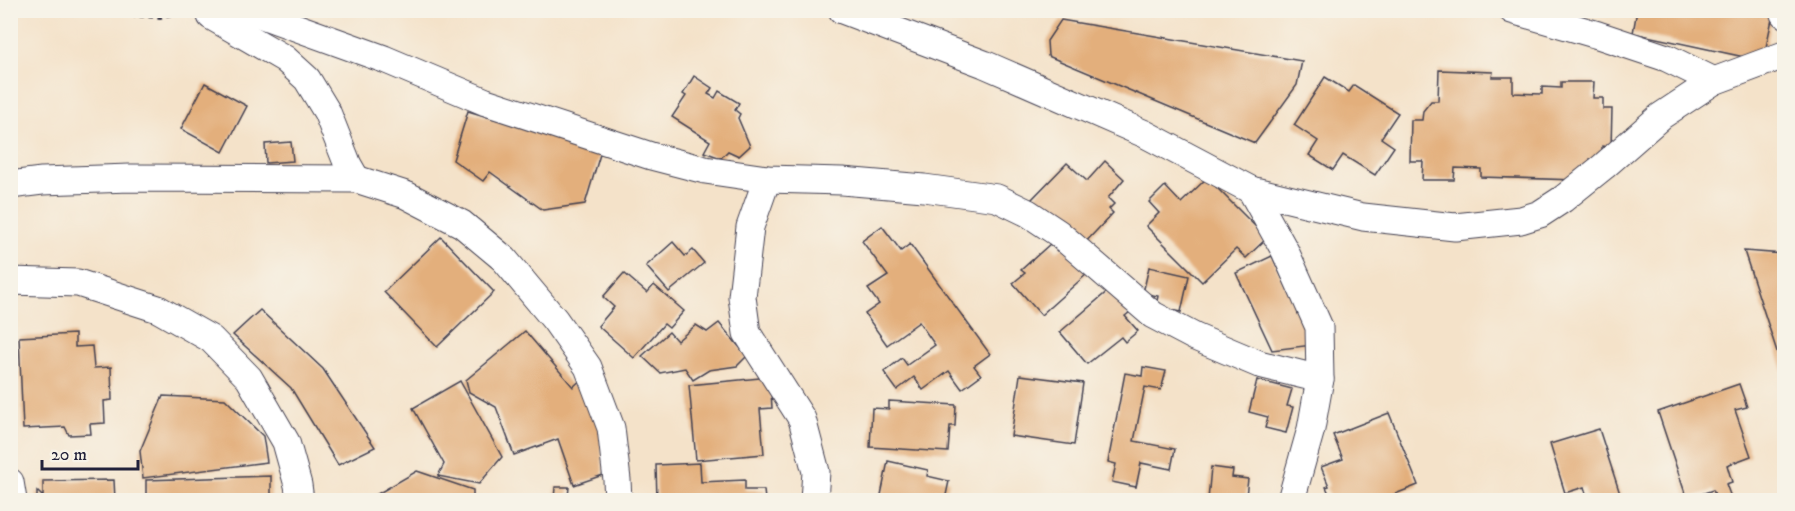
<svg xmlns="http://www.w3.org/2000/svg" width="1795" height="511" font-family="'IM FELL DW Pica',serif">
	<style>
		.building { fill: #e3af7b }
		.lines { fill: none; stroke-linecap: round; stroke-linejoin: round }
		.street-casing { stroke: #423f50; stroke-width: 29 }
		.path { stroke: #423f50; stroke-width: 4; stroke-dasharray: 4.5 4.5; stroke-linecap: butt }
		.street { stroke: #fff; stroke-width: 27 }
	</style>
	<rect width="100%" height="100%" fill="#f7f3e8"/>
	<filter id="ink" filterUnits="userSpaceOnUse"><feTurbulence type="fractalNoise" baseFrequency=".0167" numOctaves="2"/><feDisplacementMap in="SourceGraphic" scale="12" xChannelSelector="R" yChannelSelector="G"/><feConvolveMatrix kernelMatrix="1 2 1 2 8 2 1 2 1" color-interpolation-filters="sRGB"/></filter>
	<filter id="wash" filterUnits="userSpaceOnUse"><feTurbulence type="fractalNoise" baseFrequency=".008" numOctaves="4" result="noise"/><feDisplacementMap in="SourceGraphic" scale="24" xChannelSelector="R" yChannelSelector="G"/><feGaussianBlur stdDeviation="1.35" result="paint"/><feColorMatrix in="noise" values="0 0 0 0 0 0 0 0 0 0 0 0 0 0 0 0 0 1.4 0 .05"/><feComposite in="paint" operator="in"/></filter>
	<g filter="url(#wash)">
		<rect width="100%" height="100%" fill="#f4e2c9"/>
		<g id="blocks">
			<g class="building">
				<path d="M 1637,10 L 1774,10 L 1763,61 L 1633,33 Z"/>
				<path d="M 1061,20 L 1302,61 L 1297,85 L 1255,143 L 1048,56 L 1047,41 Z"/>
				<path d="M 1439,70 L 1493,72 L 1492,77 L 1513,77 L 1513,93 L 1542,94 L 1542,87 L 1561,88 L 1561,82 L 1594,82 L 1593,98 L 1603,98 L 1603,109 L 1612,109 L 1611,147 L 1602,146 L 1602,159 L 1590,159 L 1590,173 L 1577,180 L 1481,177 L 1481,169 L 1455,168 L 1454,180 L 1422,180 L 1423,161 L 1410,161 L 1411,120 L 1422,120 L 1423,111 L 1431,101 L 1438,101 Z"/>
				<path d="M 694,76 L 712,88 L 708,94 L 715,98 L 719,91 L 739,103 L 735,110 L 740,114 L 738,118 L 750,146 L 739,156 L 728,151 L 721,158 L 704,152 L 710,141 L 672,117 L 686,96 L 683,94 Z"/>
				<path d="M 1325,77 L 1349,92 L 1354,85 L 1398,113 L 1381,138 L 1394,147 L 1375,175 L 1343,155 L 1333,170 L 1309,155 L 1318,141 L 1294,125 Z"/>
				<path d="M 205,83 L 247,106 L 223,152 L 181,129 Z"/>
				<path d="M 468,111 L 601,151 L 585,204 L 543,210 L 490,172 L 483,181 L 453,160 Z"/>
				<path d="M 291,142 L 293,161 L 266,163 L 265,144 Z"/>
				<path d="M 1105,161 L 1124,179 L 1108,198 L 1114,204 L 1109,209 L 1113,213 L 1081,247 L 1031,200 L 1067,163 L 1087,181 Z"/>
				<path d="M 1207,178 L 1267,238 L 1246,258 L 1236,249 L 1202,282 L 1146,226 L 1159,213 L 1149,202 L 1165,186 L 1181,203 Z"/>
				<path d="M 882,226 L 901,251 L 910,244 L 990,354 L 974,366 L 981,375 L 962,389 L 949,371 L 923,390 L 914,377 L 897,390 L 884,372 L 902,358 L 907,365 L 935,345 L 919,322 L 887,345 L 865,314 L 879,304 L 868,289 L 888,276 L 862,241 Z"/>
				<path d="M 441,237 L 494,292 L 437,347 L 384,292 Z"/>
				<path d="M 673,242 L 685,256 L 693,250 L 704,263 L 669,292 L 646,266 Z"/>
				<path d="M 1050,244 L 1057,251 L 1063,246 L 1087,274 L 1041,315 L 1013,283 L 1025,273 L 1021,270 Z"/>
				<path d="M 1744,251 L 1784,254 L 1784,373 Z"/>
				<path d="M 1272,256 L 1313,345 L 1272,350 L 1236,273 Z"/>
				<path d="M 1149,267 L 1189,276 L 1181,312 L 1156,306 L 1158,296 L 1143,293 Z"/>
				<path d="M 624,273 L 647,293 L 654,285 L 684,311 L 669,328 L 664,324 L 634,358 L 598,326 L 614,307 L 603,297 Z"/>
				<path d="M 1109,290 L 1135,308 L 1125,316 L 1138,331 L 1125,342 L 1121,337 L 1087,364 L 1060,332 Z"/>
				<path d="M 260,310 L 323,369 L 375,447 L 338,465 L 291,388 L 233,335 Z"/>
				<path d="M 719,323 L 747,356 L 737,366 L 709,370 L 693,380 L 685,368 L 660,373 L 642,356 L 669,332 L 677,341 L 696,325 L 707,332 Z"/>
				<path d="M 525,331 L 573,387 L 584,377 L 600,421 L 603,475 L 574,485 L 558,439 L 514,455 L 496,407 L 469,392 L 466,380 Z"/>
				<path d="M 75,334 L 75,347 L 92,346 L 94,368 L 111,367 L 112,400 L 104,401 L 105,423 L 90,424 L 91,434 L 69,435 L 65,427 L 23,429 L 19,337 Z"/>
				<path d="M 1143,367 L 1166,371 L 1161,390 L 1145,387 L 1134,441 L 1175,449 L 1171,469 L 1141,463 L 1136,487 L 1112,482 L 1116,464 L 1108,462 L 1125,373 L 1142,376 Z"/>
				<path d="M 1020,375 L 1083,383 L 1074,445 L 1011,436 Z"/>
				<path d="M 770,377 L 772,408 L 760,409 L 764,454 L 696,460 L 689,385 Z"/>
				<path d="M 1257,380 L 1292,389 L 1287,406 L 1293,407 L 1286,433 L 1265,428 L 1268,417 L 1249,412 Z"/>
				<path d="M 460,381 L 502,457 L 479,484 L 438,476 L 444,464 L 413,408 Z"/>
				<path d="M 1739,384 L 1747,407 L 1735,410 L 1751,456 L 1727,465 L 1732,482 L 1726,484 L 1732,500 L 1717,500 L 1713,490 L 1687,499 L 1658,412 Z"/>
				<path d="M 163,396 L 225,399 L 263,436 L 267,462 L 143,478 L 140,451 Z"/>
				<path d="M 889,401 L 956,405 L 955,426 L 950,426 L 948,452 L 870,447 L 872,408 L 889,409 Z"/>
				<path d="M 1389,413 L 1418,485 L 1380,500 L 1332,500 L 1326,487 L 1329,486 L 1321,467 L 1343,459 L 1333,435 Z"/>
				<path d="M 1599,429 L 1622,500 L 1588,500 L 1584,487 L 1565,493 L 1550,444 Z"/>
				<path d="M 888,461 L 928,470 L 927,476 L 949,481 L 945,500 L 880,500 Z"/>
				<path d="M 700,463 L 701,482 L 745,480 L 745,490 L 764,490 L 765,500 L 657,500 L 656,465 Z"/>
				<path d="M 1211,467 L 1233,470 L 1232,477 L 1248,479 L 1246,496 L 1262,498 L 1262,500 L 1208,500 Z"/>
				<path d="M 417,471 L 473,490 L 473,500 L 367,500 Z"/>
				<path d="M 271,476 L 271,500 L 146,500 L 146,480 Z"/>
				<path d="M 114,480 L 115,500 L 37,500 L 37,491 L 43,497 L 43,481 Z"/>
				<path d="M 555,487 L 569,487 L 568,497 L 582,498 L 582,500 L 554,500 Z"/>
			</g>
		</g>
	</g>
	<g filter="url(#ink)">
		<use href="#blocks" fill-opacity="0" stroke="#423f50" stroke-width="1.5"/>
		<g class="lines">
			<g class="street-casing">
				<g id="street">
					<path d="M 214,10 L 211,16 L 285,59 L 307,79 L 327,112 L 348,165 L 356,179"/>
					<path d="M 248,10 L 384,59 L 486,102 L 651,156 L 705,170 L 767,179 L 842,181 L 924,188 L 997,198 L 1028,213 L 1058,233 L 1153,315 L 1195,337 L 1259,364 L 1320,379"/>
					<path d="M 842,10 L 984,64 L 1145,134 L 1251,190 L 1285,251 L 1319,327 L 1320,379 L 1311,429 L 1291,500"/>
					<path d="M 1512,10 L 1598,35 L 1667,58 L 1714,81"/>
					<path d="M 1784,11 L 1784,14"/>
					<path d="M 767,179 L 750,227 L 742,297 L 747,333 L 802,419 L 816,472 L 814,500"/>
					<path d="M 10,185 L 42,181 L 130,178 L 356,179 L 406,195 L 462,224 L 504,259 L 555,320 L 588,367 L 611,428 L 617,480 L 618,500"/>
					<path d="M 1251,190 L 1363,217 L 1455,227 L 1521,220 L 1540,214 L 1563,199 L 1604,166 L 1661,116 L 1714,81 L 1784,55"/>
					<path d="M 10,281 L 78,283 L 158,309 L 211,339 L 249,378 L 286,442 L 298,485 L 300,500"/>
					<path d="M 10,482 L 13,500"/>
				</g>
			</g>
			<path class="path" d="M 104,10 L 129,15 L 160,17 L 183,11"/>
			<use href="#street" class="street"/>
		</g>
	</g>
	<rect width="1795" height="511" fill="none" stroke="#f7f3e8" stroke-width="36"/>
	<path d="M42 460v9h96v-9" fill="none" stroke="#22223b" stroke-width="3"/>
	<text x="51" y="460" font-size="18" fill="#22223b" stroke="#f7f3e8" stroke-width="4.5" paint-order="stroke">20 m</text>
</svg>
